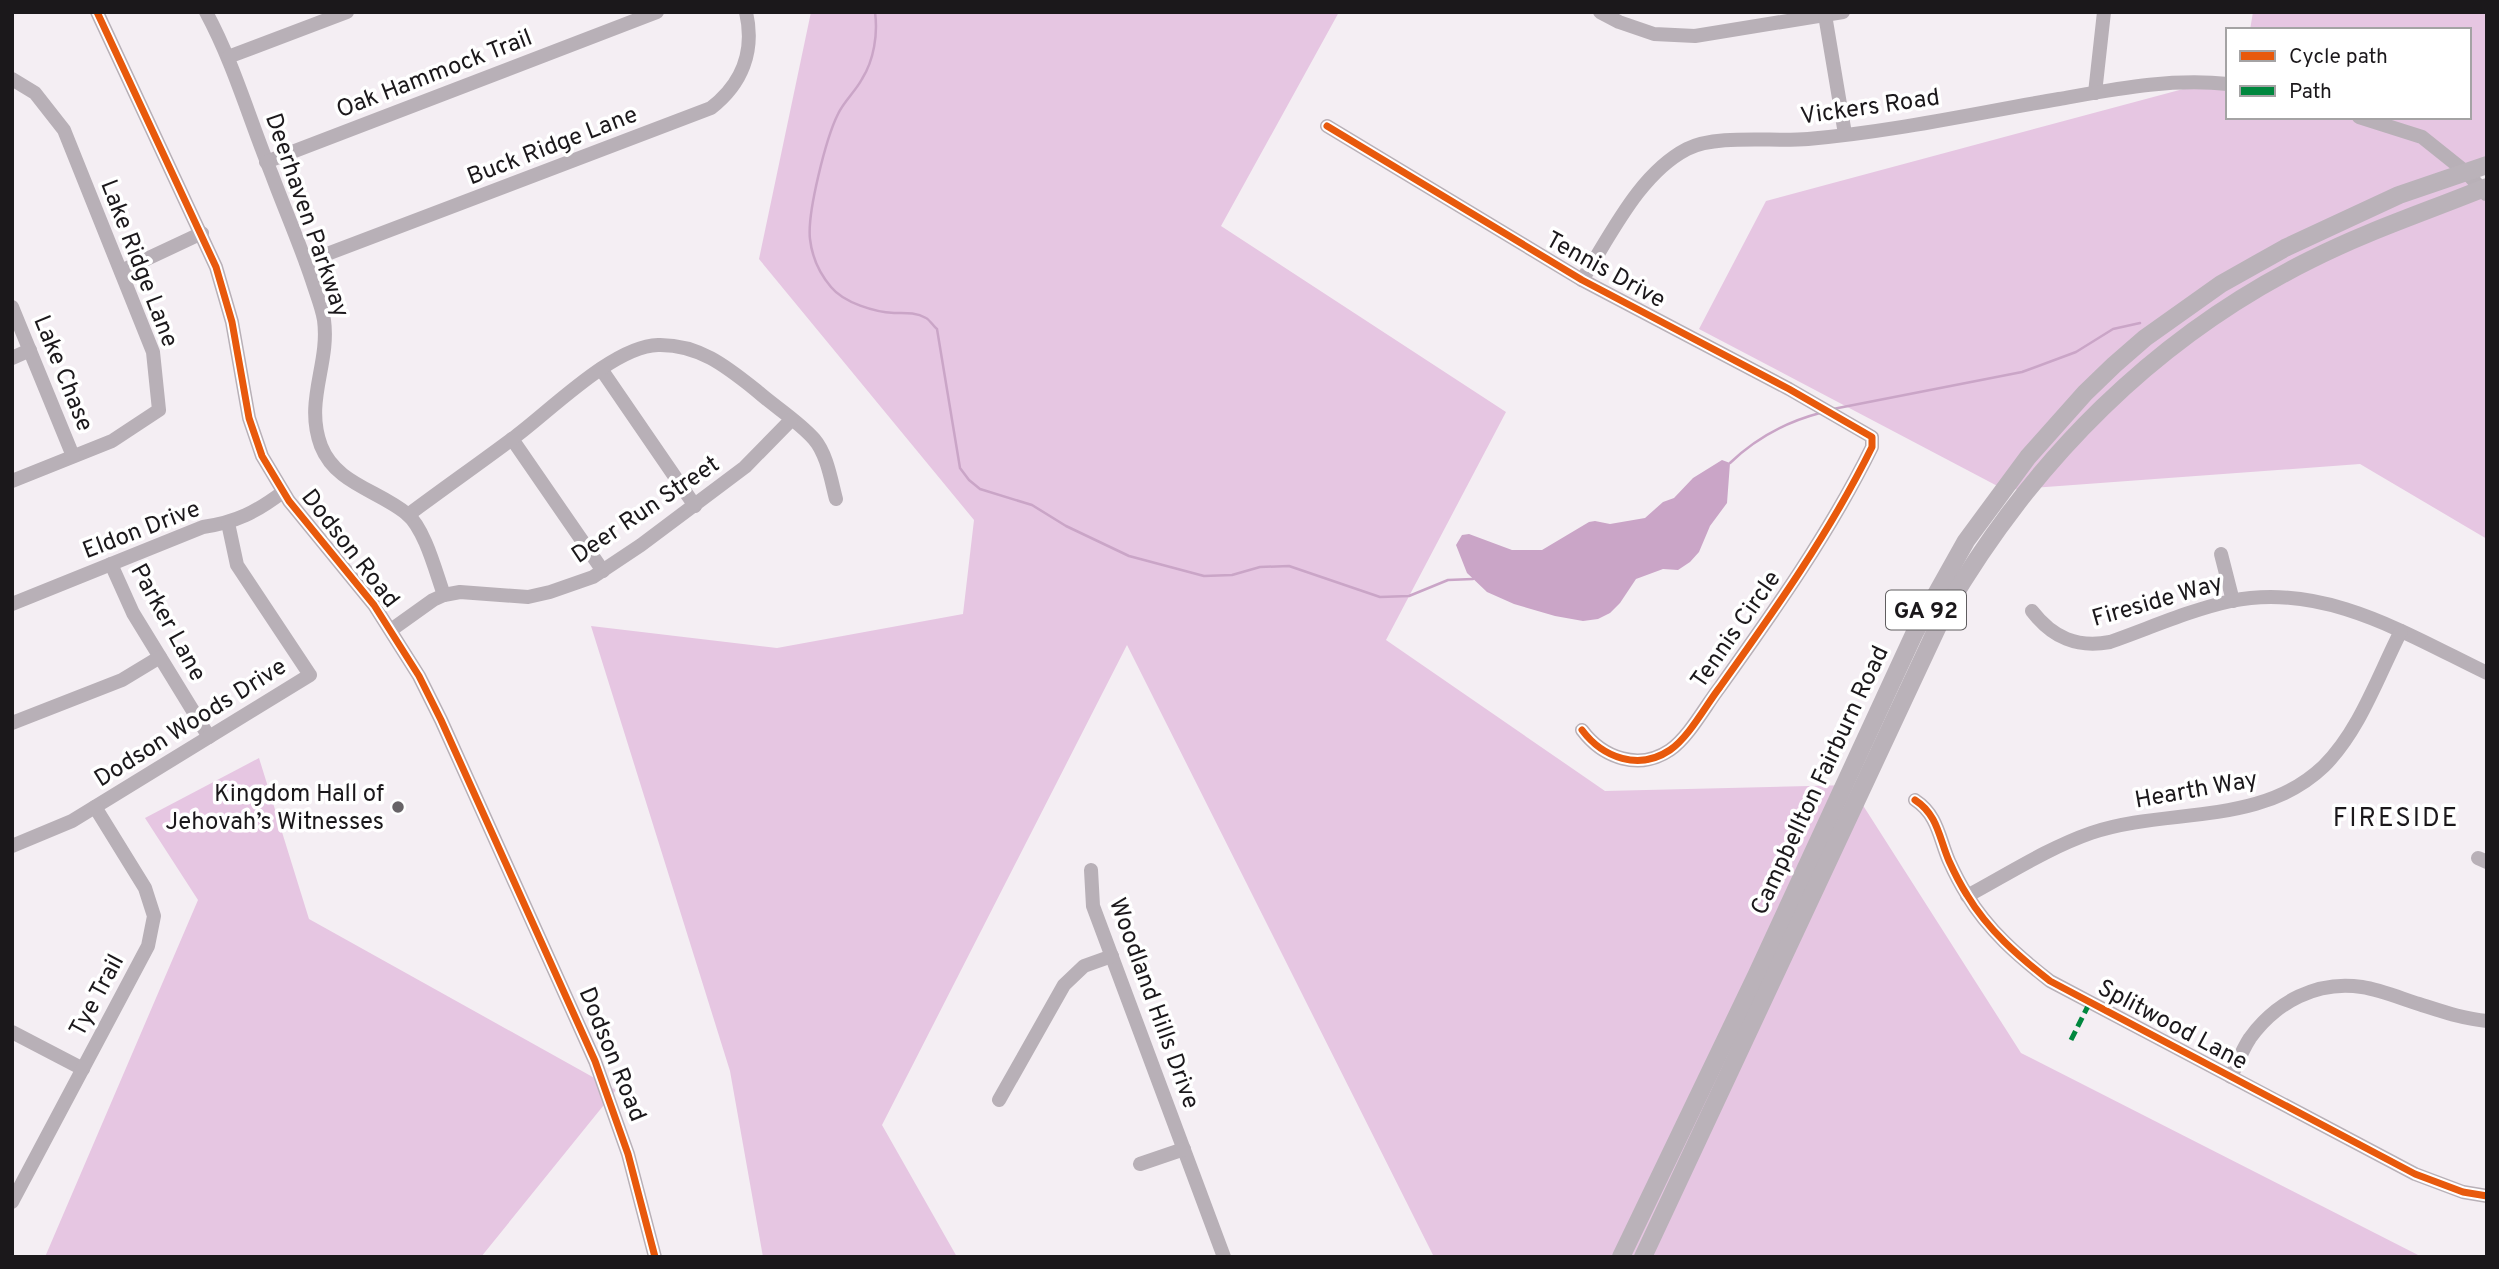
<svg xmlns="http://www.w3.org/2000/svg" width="2499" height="1269" font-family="Overpass,sans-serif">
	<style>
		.forest { fill: #e6c6e2 }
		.water { fill: #caa5c7 }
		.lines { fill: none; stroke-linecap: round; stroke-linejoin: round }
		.stream { stroke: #caa5c7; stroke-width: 2.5 }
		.minor { stroke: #b8b0b7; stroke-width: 14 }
		.major { stroke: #bab2b9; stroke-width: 18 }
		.quiet { stroke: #00873e; stroke-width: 5; stroke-dasharray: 10 5; stroke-linecap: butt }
		.cycleway-casing { stroke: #fff; stroke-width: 11 }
		.cycleway { stroke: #e8590c; stroke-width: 7 }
		.poi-dot { fill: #676367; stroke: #fff; stroke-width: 2.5 }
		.labels { text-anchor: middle; stroke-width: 7; stroke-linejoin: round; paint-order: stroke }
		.shield { fill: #fff; stroke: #5f5d5f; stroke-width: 2 }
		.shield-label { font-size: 23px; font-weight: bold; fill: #1b181b }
		.street-label { font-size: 24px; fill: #1b181b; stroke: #fff }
		.poi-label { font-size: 24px; fill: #1b181b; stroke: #fff; text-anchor: end }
		.neighbourhood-label { font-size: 26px; letter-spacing: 2px; fill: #1b181b; stroke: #fff }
	</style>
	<rect width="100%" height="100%" fill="#f4eef3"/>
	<g class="forest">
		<path d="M 811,12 L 1339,12 L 1221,226 L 1506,412 L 1386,640 L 1605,791 L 1850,785 L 2021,1053 L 2422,1257 L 1434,1257 L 1127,645 L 882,1125 L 957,1257 L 763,1257 L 730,1071 L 591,626 L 777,648 L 963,614 L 974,520 L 759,259 Z"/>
		<path d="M 2253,12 L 2487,12 L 2487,167 L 2471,173 L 2487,189 L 2487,539 L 2360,464 L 2005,490 L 1699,329 L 1766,201 L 2228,77 L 2228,117 L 2469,117 L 2469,30 L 2250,30 Z"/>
		<path d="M 259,758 L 309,919 L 616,1090 L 481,1257 L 45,1257 L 198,900 L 145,818 Z"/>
	</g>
	<path class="water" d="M 1722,460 L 1730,463 L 1727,503 L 1710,526 L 1699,552 L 1690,562 L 1678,570 L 1663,569 L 1636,579 L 1620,603 L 1610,613 L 1598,619 L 1583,621 L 1555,616 L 1514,604 L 1487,592 L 1467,573 L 1456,545 L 1462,535 L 1469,534 L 1512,550 L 1542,550 L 1589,522 L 1595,521 L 1610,524 L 1645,518 L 1663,502 L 1674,498 L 1693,478 Z"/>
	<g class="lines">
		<g class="stream">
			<path d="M 875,12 C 878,34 874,60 862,79 C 855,92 844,101 838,114 C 826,138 807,213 810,239 C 812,257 820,274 831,287 C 844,303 875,312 894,313 C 905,313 916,312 926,318 C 930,320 933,326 937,329 L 960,468 L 969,480 L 980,489 L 1032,505 L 1066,526 L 1129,556 L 1204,576 L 1232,575 L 1260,567 L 1289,566 L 1380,597 L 1409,596 L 1448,580 L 1473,579"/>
			<path d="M 1833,409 L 2022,372 L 2076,352 L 2113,329 L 2140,323"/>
			<path d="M 1730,463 C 1756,438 1786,422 1820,413"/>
		</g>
		<g class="minor">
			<path d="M 97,12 L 216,267 L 232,322 L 249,418 L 262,456 L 289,501 L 374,605 L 419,676 L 441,720 L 595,1061 L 628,1154 L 655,1257"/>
			<path d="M 206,12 C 234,64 250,121 272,175 C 285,210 300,244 312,280 C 316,293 322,307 324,320 C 330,364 304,401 321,446 C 336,484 378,490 407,514 C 425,529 436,573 444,595"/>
			<path d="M 1600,12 L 1619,22 L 1654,34 L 1695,36 L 1843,12"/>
			<path d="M 1825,15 L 1845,134"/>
			<path d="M 228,57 L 347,12"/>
			<path d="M 12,79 L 35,93 L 64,130 L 153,352 L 159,410 L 112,441 L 12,481"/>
			<path d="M 2095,93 L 2104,12"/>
			<path d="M 2359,117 L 2422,137 L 2467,173 L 2486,194"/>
			<path d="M 1327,126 L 1582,280 L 1789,389 L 1872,437 L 1872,447 C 1830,532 1775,610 1720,687 C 1706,705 1689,737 1670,750 C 1639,771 1603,758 1582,730"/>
			<path d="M 266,162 L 657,12"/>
			<path d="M 306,262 L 711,108 C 742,84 755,51 746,12"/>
			<path d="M 121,271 L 202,233"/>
			<path d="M 1582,280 C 1611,235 1639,174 1687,149 C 1717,134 1773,142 1808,139 C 1892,132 1976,113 2059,99 C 2116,89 2170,78 2228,84"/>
			<path d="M 12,307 L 73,456"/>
			<path d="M 12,358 L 30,350"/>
			<path d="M 601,369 L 695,506"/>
			<path d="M 512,439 L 603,571"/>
			<path d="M 408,515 C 444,488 480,463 516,436 C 551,410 614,346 658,345 C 699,344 727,367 757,391 C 775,407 798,421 814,439 C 827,454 831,480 836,499"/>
			<path d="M 2221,554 L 2233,601"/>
			<path d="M 111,564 L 133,613 L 209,737"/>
			<path d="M 12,604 L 203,527 C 237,522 256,512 283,492"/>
			<path d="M 2032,611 C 2053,638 2077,648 2110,642 C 2150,628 2190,610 2231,601 C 2324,582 2406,634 2487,673"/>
			<path d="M 391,630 L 433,600 L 444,595 L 460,592 L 528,597 L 550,592 L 593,577 L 641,545 L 745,467 L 791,420"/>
			<path d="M 12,723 L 122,680 L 160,657"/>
			<path d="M 1915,800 C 1938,815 1939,838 1949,861 C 1954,872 1960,884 1967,895 C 1988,930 2018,956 2050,981 L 2415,1174 L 2463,1192 L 2487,1196"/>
			<path d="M 12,846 L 72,821 L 310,675 L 237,565 L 228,523"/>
			<path d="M 2478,858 L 2487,862"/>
			<path d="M 1091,870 L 1093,906 L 1224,1257"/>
			<path d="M 1967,896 C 2008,874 2048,848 2091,833 C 2168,807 2261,827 2324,766 C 2360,730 2378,676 2401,631"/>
			<path d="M 12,1032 L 83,1069"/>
			<path d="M 2231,1077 C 2237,1064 2242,1050 2250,1038 C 2276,1002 2317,980 2362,987 C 2381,990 2400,998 2419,1004 C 2441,1011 2463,1019 2487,1021"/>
			<path d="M 999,1100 L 1064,985 L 1084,966 L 1112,956"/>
			<path d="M 1140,1164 L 1184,1149"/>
			<path d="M 12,1202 L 148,946 L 154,916 L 145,888 L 95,807"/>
		</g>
		<g class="major">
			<path d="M 1621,1257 L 1757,974 L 1915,632 L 1966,541 L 2028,457 L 2085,393 L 2114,365 L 2145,338 L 2221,284 L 2285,248 L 2399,195 L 2487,165"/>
			<path d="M 1643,1257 L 1946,609 C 2033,460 2155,337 2310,260 C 2367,231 2428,211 2487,187"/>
		</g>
		<path class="quiet" d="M 2071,1040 L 2090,1002"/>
		<g class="cycleway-casing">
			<g id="cycleway">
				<path d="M 97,12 L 216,267 L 232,322 L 249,418 L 262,456 L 289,501 L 374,605 L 419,676 L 441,720 L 595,1061 L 628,1154 L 655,1257"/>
				<path d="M 1327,126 L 1582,280 L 1789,389 L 1872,437 L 1872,447 C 1830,532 1775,610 1720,687 C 1706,705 1689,737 1670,750 C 1639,771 1603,758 1582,730"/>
				<path d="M 1915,800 C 1938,815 1939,838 1949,861 C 1954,872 1960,884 1967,895 C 1988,930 2018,956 2050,981 L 2415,1174 L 2463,1192 L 2487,1196"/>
			</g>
		</g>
		<use href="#cycleway" class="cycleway"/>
	</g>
	<circle class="poi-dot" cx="398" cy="807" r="7"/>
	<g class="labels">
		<rect class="shield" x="1886" y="590.5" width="80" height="39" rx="5"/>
		<g class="shield-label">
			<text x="1926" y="618">GA 92</text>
		</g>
		<g class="street-label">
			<text transform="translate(434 73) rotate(-21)" y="8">Oak Hammock Trail</text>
			<text transform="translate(1870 106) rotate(-8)" y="8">Vickers Road</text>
			<text transform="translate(552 145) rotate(-21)" y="8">Buck Ridge Lane</text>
			<text transform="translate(308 215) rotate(71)" y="8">Deerhaven Parkway</text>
			<text transform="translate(140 263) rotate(69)" y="8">Lake Ridge Lane</text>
			<text transform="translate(1606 269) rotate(29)" y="8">Tennis Drive</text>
			<text transform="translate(64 373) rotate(68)" y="8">Lake Chase</text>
			<text transform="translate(645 509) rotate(-34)" y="8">Deer Run Street</text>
			<text transform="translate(141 529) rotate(-21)" y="8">Eldon Drive</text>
			<text transform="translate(351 548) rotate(52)" y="8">Dodson Road</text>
			<text transform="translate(2157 600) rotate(-16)" y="8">Fireside Way</text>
			<text transform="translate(169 622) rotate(61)" y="8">Parker Lane</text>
			<text transform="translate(1735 629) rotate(-55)" y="8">Tennis Circle</text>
			<text transform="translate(190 722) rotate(-32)" y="8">Dodson Woods Drive</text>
			<text transform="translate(1819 780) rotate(-65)" y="8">Campbellton Fairburn Road</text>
			<text transform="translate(2196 789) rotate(-10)" y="8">Hearth Way</text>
			<text transform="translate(96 995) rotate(-62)" y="8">Tye Trail</text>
			<text transform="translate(1155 1003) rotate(70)" y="8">Woodland Hills Drive</text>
			<text transform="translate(2173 1024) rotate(28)" y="8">Splitwood Lane</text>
			<text transform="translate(613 1054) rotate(68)" y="8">Dodson Road</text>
		</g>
		<g class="poi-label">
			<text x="384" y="801">Kingdom Hall of<tspan x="384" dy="28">Jehovah’s Witnesses</tspan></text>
		</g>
		<g class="neighbourhood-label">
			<text x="2396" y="826">FIRESIDE</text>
		</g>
	</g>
	<rect width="2499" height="1269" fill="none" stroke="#1b181b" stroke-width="28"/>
	<rect x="2226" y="28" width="245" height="91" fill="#ffffff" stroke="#a4a3a4" stroke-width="2"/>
	<rect x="2240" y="51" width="35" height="10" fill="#e8590c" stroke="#a4a3a4" stroke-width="2"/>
	<text x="2289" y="63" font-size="21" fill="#1b181b">Cycle path</text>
	<rect x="2240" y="86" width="35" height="10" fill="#00873e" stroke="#a4a3a4" stroke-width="2"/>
	<text x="2289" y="98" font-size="21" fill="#1b181b">Path</text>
</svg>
